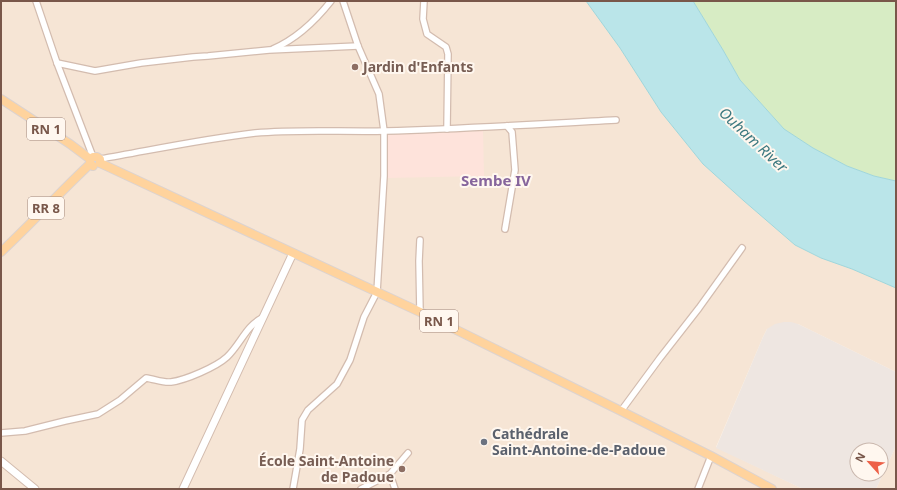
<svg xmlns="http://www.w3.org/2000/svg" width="897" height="490" font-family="'Noto Sans',sans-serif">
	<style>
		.residential { fill: #f6e5d5 }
		.commercial { fill: #fee3db }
		.industrial { fill: #eee6e1; fill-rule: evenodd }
		.green { fill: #d7ecc4 }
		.water { fill: #bae5e9; stroke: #a0d6db }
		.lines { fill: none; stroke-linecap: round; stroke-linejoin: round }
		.minor-casing { stroke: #d3bcaf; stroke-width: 8 }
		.tertiary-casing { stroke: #d3bcaf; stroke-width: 9 }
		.primary-casing { stroke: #dcd3d0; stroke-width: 10 }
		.minor { stroke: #fff; stroke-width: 5.5 }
		.tertiary { stroke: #fff; stroke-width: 7 }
		.primary { stroke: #ffd39d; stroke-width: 8 }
		.education-dot { fill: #8d6e63; stroke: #fff7ef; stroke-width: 1.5 }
		.worship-dot { fill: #6b7280; stroke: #fff7ef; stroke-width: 1.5 }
		.labels { text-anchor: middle; stroke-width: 4; stroke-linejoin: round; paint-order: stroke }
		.shield { fill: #fff7ef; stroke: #a1877c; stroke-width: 1 }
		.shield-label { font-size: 13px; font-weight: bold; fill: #79574a }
		.education-label { font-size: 14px; font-weight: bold; fill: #785e54; stroke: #fff7ef; text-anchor: start }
		.worship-label { font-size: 14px; font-weight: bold; fill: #5b616d; stroke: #fff7ef; text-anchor: start }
		.water-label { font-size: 15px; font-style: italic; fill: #3c787f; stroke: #fff7ef }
		.neighbourhood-label { font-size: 15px; font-weight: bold; fill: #86659c; stroke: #fff7ef }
	</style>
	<rect width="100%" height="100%" fill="#fdf3e7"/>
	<g class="residential">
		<path d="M 1,1 L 586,1 L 620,48 L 661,112 L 703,164 L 744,201 L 795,245 L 821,258 L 852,269 L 896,288 L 896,372 L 798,324 L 767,329 L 763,337 L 716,447 L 803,489 L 1,489 Z"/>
		<path d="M 896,446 L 896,489 L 876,489 Z"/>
	</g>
	<path class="commercial" d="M 483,131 L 484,176 L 387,178 L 386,134 Z"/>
	<path class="industrial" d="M 784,322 L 791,322 L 798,324 L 896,372 L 896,446 L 876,489 L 803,489 L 716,448 L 763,337 L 767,329 L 775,324 ZM 857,450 L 881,450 L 881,474 L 857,474 Z"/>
	<path class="green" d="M 693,1 L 896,1 L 896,181 L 874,176 L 847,166 L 813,148 L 784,129 L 740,80 L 723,50 Z"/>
	<path class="water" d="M 586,1 L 693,1 L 723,50 L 740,80 L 784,129 L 813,148 L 847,166 L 874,176 L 896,181 L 896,288 L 852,269 L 821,258 L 795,245 L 744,201 L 703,164 L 661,112 L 620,48 Z"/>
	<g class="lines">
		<g class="minor-casing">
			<g id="minor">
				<path d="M 36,1 L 57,63 L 93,157"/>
				<path d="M 424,1 L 423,19 L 427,34 L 446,47 L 448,54 L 447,129"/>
				<path d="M 273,49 C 296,39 316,20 331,1"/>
				<path d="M 57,63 L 95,71 L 141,63 L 193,57 L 208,56 L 269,50 L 358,46"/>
				<path d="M 100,159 C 152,150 203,139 255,133 C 299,129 342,132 386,131 C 463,129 539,124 616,120"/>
				<path d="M 505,229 L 515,170 L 512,132 L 507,126"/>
				<path d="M 420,240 L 419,261 L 420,312"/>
				<path d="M 621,411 L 660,358 L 699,308 L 742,248"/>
				<path d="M 1,433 L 25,431 L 65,421 L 98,414 L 120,400 L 146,378 C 154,379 163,383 171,382 C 186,380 216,367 227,357 C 240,345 246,326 262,318"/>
				<path d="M 390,474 L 395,489"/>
				<path d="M 293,489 L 300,449 L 302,420 L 308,410 L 337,384 L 350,360 L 364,317 L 377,292 L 384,176 L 384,131 L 379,94 L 358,46 L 343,1"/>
				<path d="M 361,489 L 390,474 L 408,453"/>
				<path d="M 698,489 L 711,456"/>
			</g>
		</g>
		<g class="tertiary-casing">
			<g id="tertiary">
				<path d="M 1,461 L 35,489"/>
				<path d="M 183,489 L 293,253"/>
			</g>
		</g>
		<g class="primary-casing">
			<g id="primary">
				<path d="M 1,99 L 70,144 L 90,159 L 90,164 L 93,166"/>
				<path d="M 90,159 L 93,157 L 97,157 L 100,159 L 100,163"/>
				<path d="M 100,163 L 420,312 L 621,411 L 711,456 L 772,489"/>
				<path d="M 1,252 C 32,223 60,192 90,164"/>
			</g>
		</g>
		<use href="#minor" class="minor"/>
		<use href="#tertiary" class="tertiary"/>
		<use href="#primary" class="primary"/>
	</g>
	<g class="education-dot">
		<circle cx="355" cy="67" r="4"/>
		<circle cx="402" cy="469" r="4"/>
	</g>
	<circle class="worship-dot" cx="484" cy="442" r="4"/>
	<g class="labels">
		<g class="shield">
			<rect x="27" y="118" width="38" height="22" rx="3"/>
			<rect x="28" y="197" width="36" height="22" rx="3"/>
			<rect x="420" y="310" width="38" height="22" rx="3"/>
		</g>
		<g class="shield-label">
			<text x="46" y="134">RN 1</text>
			<text x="46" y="213">RR 8</text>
			<text x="439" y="326">RN 1</text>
		</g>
		<g class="education-label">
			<text x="363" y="72">Jardin d'Enfants</text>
			<text x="394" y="466" text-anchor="end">École Saint-Antoine<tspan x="394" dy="16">de Padoue</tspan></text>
		</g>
		<g class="worship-label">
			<text x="492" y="439">Cathédrale<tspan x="492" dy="16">Saint-Antoine-de-Padoue</tspan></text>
		</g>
		<g class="water-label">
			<text transform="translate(753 140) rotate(43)" y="5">Ouham River</text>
		</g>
		<g class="neighbourhood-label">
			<text x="496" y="186">Sembe IV</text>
		</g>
	</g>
	<rect width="897" height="490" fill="none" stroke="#79574a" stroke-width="4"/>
	<g transform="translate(869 462) rotate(297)"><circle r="19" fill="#fff7ef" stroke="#c9b7ad"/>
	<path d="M0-3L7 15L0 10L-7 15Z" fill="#ed6047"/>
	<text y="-6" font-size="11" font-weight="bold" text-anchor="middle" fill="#79574a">N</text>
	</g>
</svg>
